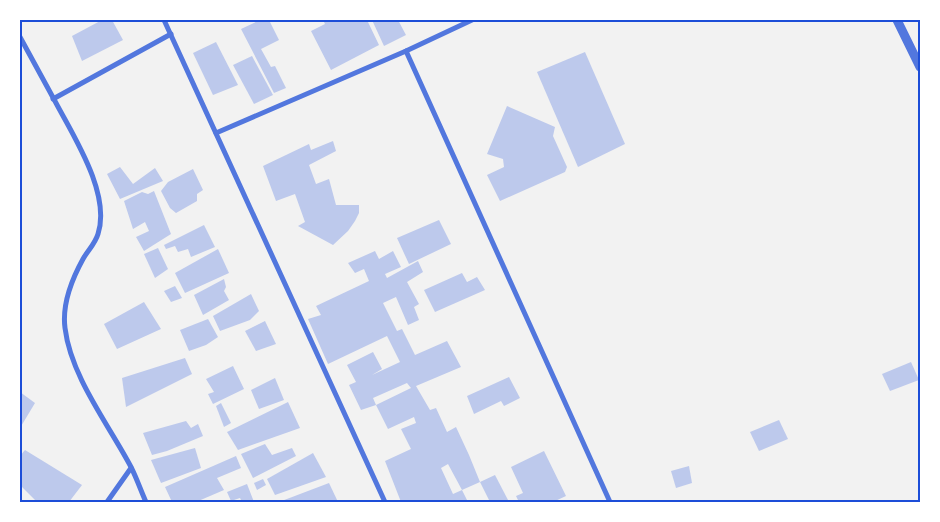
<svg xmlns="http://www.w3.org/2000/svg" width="940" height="522" font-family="'Source Sans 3',sans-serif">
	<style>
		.building { fill: #bdc9ec }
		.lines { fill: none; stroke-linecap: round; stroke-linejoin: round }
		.minor { stroke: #5277de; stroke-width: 5 }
		.tertiary { stroke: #5277de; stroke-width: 9 }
		.neatline { fill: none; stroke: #1d4ed8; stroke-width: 2 }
	</style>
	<rect width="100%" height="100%" fill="#f2f2f2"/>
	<g class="building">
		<path d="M 102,20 L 112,20 L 123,40 L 82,61 L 72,36 Z"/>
		<path d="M 260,20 L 269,20 L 279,40 L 261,49 L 271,67 L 275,66 L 286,88 L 274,93 L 241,29 Z"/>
		<path d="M 323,20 L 367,20 L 379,45 L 331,70 L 311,31 L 325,24 Z"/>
		<path d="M 372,20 L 398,20 L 406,35 L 384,46 Z"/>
		<path d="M 216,42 L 238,85 L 213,95 L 193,53 Z"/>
		<path d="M 585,52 L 625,144 L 578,167 L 537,72 Z"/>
		<path d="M 252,56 L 273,95 L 254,104 L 233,65 Z"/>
		<path d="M 507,106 L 555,127 L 553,136 L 567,167 L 565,172 L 500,201 L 487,175 L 504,167 L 503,159 L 487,154 Z"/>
		<path d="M 333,141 L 336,151 L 309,165 L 316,184 L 329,179 L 336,205 L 359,205 L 359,213 L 355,221 L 348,231 L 333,245 L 298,226 L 305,222 L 295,194 L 276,201 L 263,166 L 309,144 L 311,150 Z"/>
		<path d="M 120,167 L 133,184 L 155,168 L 163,181 L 120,199 L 107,174 Z"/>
		<path d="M 193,169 L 203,190 L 197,194 L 197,201 L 176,213 L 170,208 L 161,191 L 168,182 Z"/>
		<path d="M 154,191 L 171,234 L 144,251 L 136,237 L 149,231 L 145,222 L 133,229 L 124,201 L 142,192 L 148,194 Z"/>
		<path d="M 439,220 L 451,244 L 409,264 L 397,238 Z"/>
		<path d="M 204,225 L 215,247 L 191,257 L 188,249 L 178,252 L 175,246 L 166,249 L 164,245 Z"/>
		<path d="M 158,248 L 168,269 L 155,278 L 144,254 Z"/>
		<path d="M 218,249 L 229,273 L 185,293 L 175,273 Z"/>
		<path d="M 375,251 L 379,259 L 393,251 L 401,267 L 385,274 L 387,278 L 418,261 L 423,272 L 407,282 L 419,304 L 414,307 L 419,320 L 408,325 L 396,297 L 383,303 L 397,331 L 402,329 L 415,355 L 447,341 L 461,367 L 416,386 L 430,410 L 436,408 L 447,432 L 456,427 L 469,455 L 480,482 L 462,490 L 448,464 L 441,468 L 453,494 L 462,490 L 468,502 L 401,502 L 385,461 L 411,449 L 401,429 L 416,423 L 414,417 L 388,429 L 376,405 L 411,388 L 407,383 L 373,398 L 376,405 L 361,410 L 349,385 L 356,382 L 347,365 L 373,352 L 382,369 L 372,375 L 400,362 L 387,336 L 328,364 L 308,319 L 321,315 L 316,306 L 369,281 L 364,269 L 355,273 L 348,263 Z"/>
		<path d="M 462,273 L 467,282 L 477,277 L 485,290 L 435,312 L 424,290 Z"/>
		<path d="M 224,279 L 226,287 L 224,291 L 229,300 L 203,315 L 194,295 Z"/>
		<path d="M 175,286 L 182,298 L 171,302 L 164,291 Z"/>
		<path d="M 251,294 L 259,311 L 250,320 L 220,331 L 213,316 Z"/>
		<path d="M 144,302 L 161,329 L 117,349 L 104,324 Z"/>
		<path d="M 208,319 L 218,337 L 206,345 L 189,351 L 180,330 Z"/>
		<path d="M 265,321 L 276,344 L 256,351 L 245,331 Z"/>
		<path d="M 185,358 L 192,374 L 126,407 L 122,378 Z"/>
		<path d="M 911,362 L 919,380 L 890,391 L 882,374 Z"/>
		<path d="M 233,366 L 244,389 L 213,404 L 208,394 L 214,392 L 206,379 Z"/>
		<path d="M 509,377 L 520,398 L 504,406 L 501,401 L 474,414 L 467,396 Z"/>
		<path d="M 275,378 L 284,400 L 259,409 L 251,390 Z"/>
		<path d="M 20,392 L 35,403 L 20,428 Z"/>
		<path d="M 288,402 L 300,428 L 238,450 L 227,432 Z"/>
		<path d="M 221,403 L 231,423 L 224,427 L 216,406 Z"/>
		<path d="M 779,420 L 788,439 L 759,451 L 750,432 Z"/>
		<path d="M 186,421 L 191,428 L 198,424 L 203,436 L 167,451 L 152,455 L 143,433 Z"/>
		<path d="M 265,444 L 272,455 L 292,448 L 296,456 L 253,478 L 241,454 Z"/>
		<path d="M 195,448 L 201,468 L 161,483 L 151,460 Z"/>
		<path d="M 25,450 L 82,485 L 69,502 L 37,502 L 20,485 L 20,456 Z"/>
		<path d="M 544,451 L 566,496 L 553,502 L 519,502 L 516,496 L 523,493 L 511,467 Z"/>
		<path d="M 313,453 L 326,477 L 275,495 L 267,479 Z"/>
		<path d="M 236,456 L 241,468 L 217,478 L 224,490 L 196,502 L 172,502 L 165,487 Z"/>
		<path d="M 689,466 L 692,483 L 676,488 L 671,471 Z"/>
		<path d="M 495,475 L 508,500 L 504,502 L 490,502 L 480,482 Z"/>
		<path d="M 263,479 L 266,485 L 257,490 L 254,483 Z"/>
		<path d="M 329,483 L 338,502 L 279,502 Z"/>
		<path d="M 247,484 L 254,502 L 242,502 L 240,498 L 231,501 L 227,492 Z"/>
	</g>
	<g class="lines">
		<g class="minor">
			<path d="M 164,20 L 385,502"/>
			<path d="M 20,37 C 32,59 44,81 56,103 C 74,137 111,194 98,234 C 95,244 88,250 83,259 C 72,279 62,305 65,328 C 71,377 109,425 131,467 C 137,479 141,491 146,502"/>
			<path d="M 406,51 L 610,502"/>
			<path d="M 53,99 L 171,34"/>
			<path d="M 216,133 L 406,51 L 472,20"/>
			<path d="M 107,502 L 131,468"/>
		</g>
		<path class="tertiary" d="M 897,20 L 920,67"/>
	</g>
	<rect width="940" height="522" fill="none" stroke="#ffffff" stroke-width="42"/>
	<rect x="21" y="21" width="898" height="480" class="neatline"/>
</svg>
